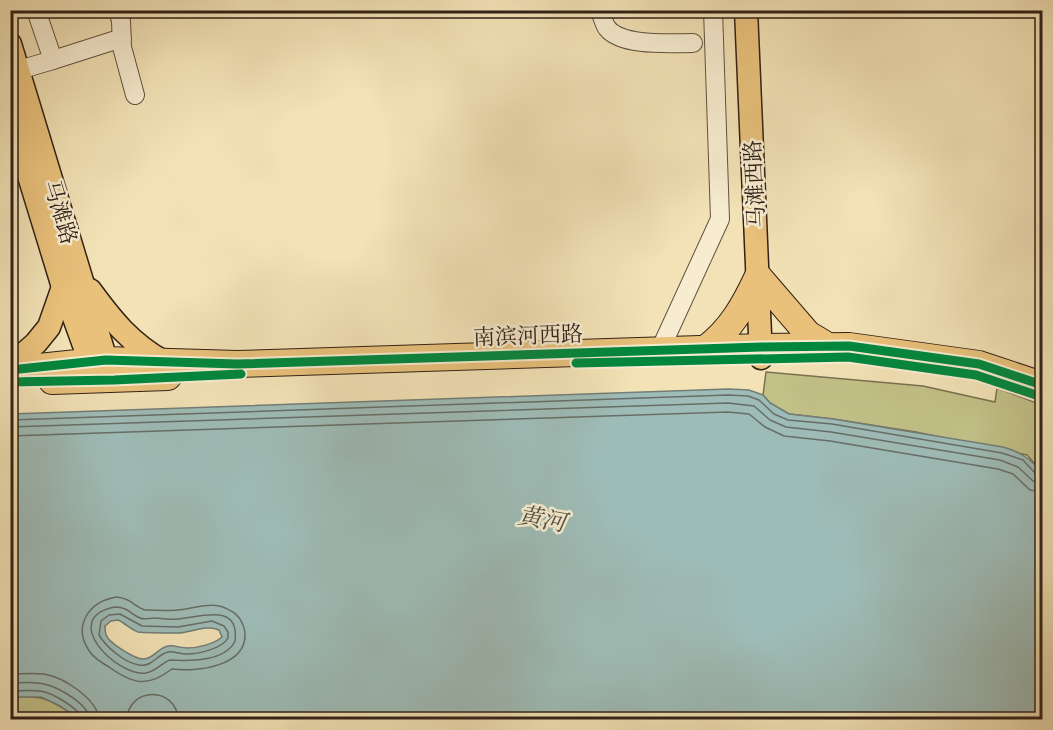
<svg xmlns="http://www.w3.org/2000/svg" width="1053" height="730" font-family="'IM FELL DW Pica','Noto Serif SC',serif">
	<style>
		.green { fill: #c2c188; stroke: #797150; stroke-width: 1.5 }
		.water { fill: #9ebcb7; stroke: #727e77; stroke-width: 1.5; fill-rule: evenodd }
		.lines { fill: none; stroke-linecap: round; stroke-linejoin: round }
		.shore { stroke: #676e67; stroke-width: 1.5 }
		.minor-casing { stroke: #60513f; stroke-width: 20 }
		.major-casing { stroke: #302117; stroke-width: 25 }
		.highway-casing { stroke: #302117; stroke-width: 28 }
		.minor { stroke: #f7ecd0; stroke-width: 18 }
		.major { stroke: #e9c17b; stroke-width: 22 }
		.highway { stroke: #e9c17b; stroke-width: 26 }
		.cycleway-casing { stroke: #f7ecd0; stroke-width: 13 }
		.cycleway { stroke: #00873e; stroke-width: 9 }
		.labels { text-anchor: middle; stroke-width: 5; stroke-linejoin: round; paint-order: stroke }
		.street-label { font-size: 22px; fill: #302117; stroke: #f7ecd0 }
		.water-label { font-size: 24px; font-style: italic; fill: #515047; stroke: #f7ecd0 }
	</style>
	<rect width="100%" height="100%" fill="#f2e2b6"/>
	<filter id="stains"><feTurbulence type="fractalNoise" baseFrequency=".00333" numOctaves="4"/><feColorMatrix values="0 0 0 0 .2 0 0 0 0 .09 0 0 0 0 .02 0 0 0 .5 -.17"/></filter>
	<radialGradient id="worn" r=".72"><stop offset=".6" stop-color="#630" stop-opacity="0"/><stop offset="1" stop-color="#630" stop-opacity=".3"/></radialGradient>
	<g class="green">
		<path d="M 766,372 L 923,386 L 995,402 L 997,388 L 1042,405 L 1042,472 L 1027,455 L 916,432 L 833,419 L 789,414 L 770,403 L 763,395 Z"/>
		<path d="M 11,697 C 44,694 53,701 80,719 L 11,720 Z"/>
	</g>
	<path class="water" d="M 728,389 L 749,390 L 763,395 L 770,403 L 789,414 L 833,419 L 1003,447 C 1021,452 1030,459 1042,472 L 1042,719 L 175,720 L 151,716 L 142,719 L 80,719 L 58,705 L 41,697 L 11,697 L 11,414 ZM 118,620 C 125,623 131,630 138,632 C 146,633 169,633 177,633 C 191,633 206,624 219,630 L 222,637 C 214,644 198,648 187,648 C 180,648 175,645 168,646 C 158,648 154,658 144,659 C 136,660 109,643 106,635 C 105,631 105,630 105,626 L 111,621 Z"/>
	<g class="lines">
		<g class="shore">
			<path d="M 10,420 L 728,395 L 748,396 L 759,400 L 774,414 L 788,420 L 832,424 L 1002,453 L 1023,460 L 1036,474 L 1042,476"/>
			<path d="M 10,427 L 728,403 L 754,406 L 770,420 L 786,427 L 831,432 L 1000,460 L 1018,467 L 1033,481 L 1042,483"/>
			<path d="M 10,436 L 728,412 L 749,414 L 765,427 L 784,436 L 830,441 L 998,469 L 1013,474 L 1030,490 L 1042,492"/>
			<path d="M 116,597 C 131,598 135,607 145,610 C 147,610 174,611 177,610 C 196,609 213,599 231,611 C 239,615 244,624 245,633 C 247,667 196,672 172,669 C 147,688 133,684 109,667 C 102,663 95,659 90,652 C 72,627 88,602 116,597 Z"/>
			<path d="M 115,607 C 128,607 130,614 140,618 C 144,620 150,618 154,618 C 162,618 170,620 178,619 C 198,618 240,601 235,641 C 225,662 189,661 170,660 C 161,663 157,671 146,673 C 117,677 58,618 115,607 Z"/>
			<path d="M 120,614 L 142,626 L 178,627 L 212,621 L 224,626 L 228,632 L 228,638 C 222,649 198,654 186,654 C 180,654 174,651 168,652 C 156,655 153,667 139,665 C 125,663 106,647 99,635 L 101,621 L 109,615 Z"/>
			<path d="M 10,674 C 21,674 33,673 44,674 C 63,677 98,699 99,720"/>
			<path d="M 10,683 C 21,683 33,681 44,684 C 58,687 89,704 90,720"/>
			<path d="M 10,691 C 20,691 30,690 40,691 C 51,692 81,709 82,720"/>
			<path d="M 127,720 C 128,686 177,686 178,720"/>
		</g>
		<g class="minor-casing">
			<g id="minor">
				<path d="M 118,10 L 121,21 L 122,47 L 135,95"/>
				<path d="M 600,10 C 602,16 604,24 607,28 C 622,47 671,43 693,43"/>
				<path d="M 53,60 L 122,38"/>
				<path d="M 19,70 L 53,60 L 36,10"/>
				<path d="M 660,350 L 720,219 L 713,10"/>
			</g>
		</g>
		<g class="major-casing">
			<g id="major">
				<path d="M 746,10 L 761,358"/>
				<path d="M 10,44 L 106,360 L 112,375"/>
				<path d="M 10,114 L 63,287 L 94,373"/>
				<path d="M 90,290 C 112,320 130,343 164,362"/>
				<path d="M 10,366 L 36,343 L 49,327 L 63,287"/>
			</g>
		</g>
		<g class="highway-casing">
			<g id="highway">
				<path d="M 705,349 C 731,330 745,304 758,276 L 808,334 L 828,346"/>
				<path d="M 10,370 L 106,360 L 237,364 L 761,347 L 849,346 L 979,364 L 1042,385"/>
				<path d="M 52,381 L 168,377"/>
			</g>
		</g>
		<use href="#minor" class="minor"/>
		<use href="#major" class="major"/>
		<use href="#highway" class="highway"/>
		<g class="cycleway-casing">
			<g id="cycleway">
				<path d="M 576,363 L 848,357 L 976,375 L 1042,397"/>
				<path d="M 10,370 L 106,360 L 237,364 L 761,347 L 849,346 L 979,364 L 1042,385"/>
				<path d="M 10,382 L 114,380 L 241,374"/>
			</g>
		</g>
		<use href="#cycleway" class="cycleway"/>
	</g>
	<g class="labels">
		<g class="street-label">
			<text transform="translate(754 184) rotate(-93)" y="8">马滩西路</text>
			<text transform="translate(61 212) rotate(73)" y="8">马滩路</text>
			<text transform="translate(528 335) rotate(-2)" y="8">南滨河西路</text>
		</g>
		<g class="water-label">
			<text transform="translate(542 519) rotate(10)" y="8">黄河</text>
		</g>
	</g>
	<rect width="1053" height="730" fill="none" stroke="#f2e2b6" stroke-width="36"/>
	<rect x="12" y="12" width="1029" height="706" fill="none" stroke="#302117" stroke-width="3"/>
	<rect x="18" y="18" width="1017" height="694" fill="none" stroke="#302117" stroke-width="1.5"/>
	<rect width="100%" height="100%" filter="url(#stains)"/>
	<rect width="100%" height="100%" fill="url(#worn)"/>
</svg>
